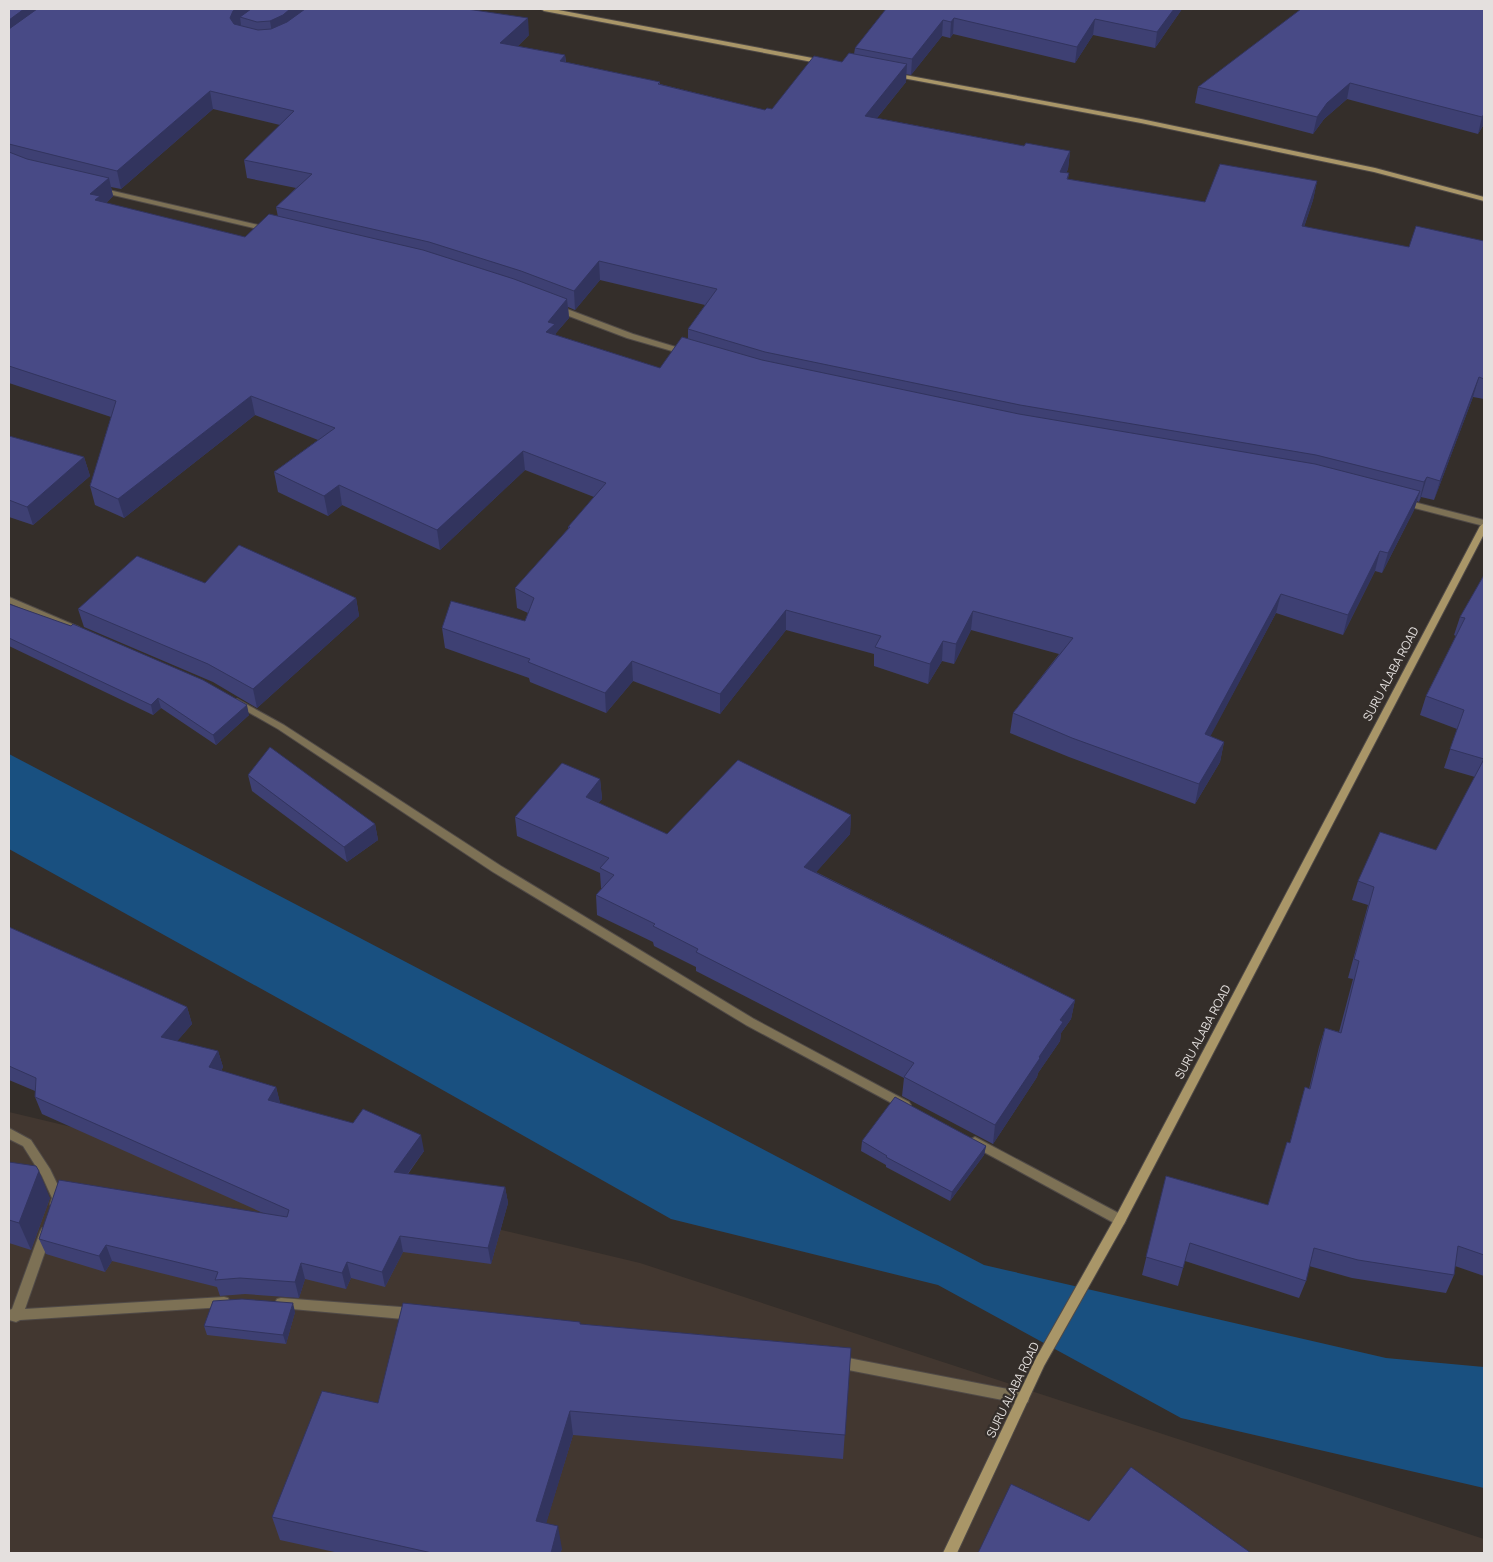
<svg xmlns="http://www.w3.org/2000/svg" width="1493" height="1562" font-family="Manrope,sans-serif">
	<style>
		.built { fill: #423730 }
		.water { fill: #195080 }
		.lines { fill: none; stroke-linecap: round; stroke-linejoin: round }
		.lane-casing { stroke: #504a47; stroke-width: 2 }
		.street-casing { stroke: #504a47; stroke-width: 2 }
		.secondary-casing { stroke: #504a47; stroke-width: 2 }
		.lane { fill: #7d7155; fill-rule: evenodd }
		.street { fill: #7d7155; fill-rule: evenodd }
		.secondary { fill: #a99668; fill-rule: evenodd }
		.wall { fill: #3e4073; fill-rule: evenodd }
		.shaded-wall { fill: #32345e }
		.building { fill: #484a86; stroke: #32345e }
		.labels { text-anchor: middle; stroke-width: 4.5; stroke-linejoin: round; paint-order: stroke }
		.street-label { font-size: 12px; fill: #e4e0de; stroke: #342e2a }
	</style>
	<rect width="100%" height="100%" fill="#342e2a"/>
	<path class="built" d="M 9,1112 L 640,1263 L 1484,1539 L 1484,1553 L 9,1553 Z"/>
	<path class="water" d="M 9,754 L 984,1265 L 1386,1358 L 1484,1367 L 1484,1488 L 1181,1418 L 938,1285 L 671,1219 L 377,1053 L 9,849 Z"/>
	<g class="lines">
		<g class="lane-casing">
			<g id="lane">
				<path d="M 9,597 L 79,627 L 81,629 L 79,631 L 73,631 L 9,603 Z"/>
				<path d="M 237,699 L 284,725 L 501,866 L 754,1019 L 909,1102 L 911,1105 L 909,1108 L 905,1110 L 901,1108 L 746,1025 L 493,872 L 278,729 L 234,704 L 232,702 L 234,700 Z"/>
				<path d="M 9,1128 L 31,1140 L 50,1169 L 64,1198 L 60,1208 L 56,1209 L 52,1208 L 50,1204 L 52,1198 L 42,1176 L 23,1146 L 9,1139 Z"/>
				<path d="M 975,1137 L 1124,1216 L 1126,1220 L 1124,1224 L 1120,1225 L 1116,1224 L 971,1145 L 969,1142 L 971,1139 Z"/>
				<path d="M 46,1227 L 50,1228 L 52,1232 L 25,1309 L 224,1297 L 228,1298 L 230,1302 L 228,1306 L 224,1307 L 20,1320 L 16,1322 L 9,1320 L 9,1310 L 12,1309 L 40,1232 L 42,1228 Z"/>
				<path d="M 281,1298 L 414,1308 L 418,1310 L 420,1314 L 418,1318 L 414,1320 L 281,1308 L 277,1307 L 275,1303 L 277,1299 Z"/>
				<path d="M 838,1356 L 1023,1392 L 1028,1394 L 1029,1398 L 1028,1402 L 1023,1404 L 838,1368 L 834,1366 L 832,1362 L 834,1358 Z"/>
			</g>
		</g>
		<g class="street-casing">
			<g id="street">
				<path d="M 96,187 L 267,227 L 271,229 L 267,231 L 96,191 Z"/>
				<path d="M 553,306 L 559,306 L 633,334 L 689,351 L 690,353 L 686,355 L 627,338 L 553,310 Z"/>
				<path d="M 1402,499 L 1484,520 L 1484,526 L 1399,504 L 1398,502 Z"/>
			</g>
		</g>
		<g class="secondary-casing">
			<g id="secondary">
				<path d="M 541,9 L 553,9 L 823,60 L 826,62 L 823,64 L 544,11 Z"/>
				<path d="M 894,73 L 1141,119 L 1375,168 L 1484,197 L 1484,201 L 1374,172 L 1141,123 L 892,76 L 891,75 Z"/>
				<path d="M 1484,523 L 1484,534 L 1124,1224 L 1044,1366 L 957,1553 L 943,1553 L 1036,1358 L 1116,1216 L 1480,526 Z"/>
			</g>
		</g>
		<use href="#lane" class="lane"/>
		<use href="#street" class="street"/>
		<use href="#secondary" class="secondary"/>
	</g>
	<g class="wall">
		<path d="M 9,9 L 467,9 L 529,35 L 518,46 L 565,55 L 566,62 L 660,82 L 660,84 L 765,110 L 772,109 L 854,54 L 855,48 L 886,9 L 1182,9 L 1155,48 L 1093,35 L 1075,63 L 953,34 L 950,38 L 942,36 L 911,75 L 906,74 L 906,82 L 877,118 L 1024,146 L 1070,151 L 1068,169 L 1066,173 L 1069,173 L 1068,179 L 1205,202 L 1317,181 L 1313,200 L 1304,227 L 1409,247 L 1484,241 L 1484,399 L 1473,397 L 1434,500 L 1421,497 L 1419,502 L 1417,501 L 1414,510 L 1382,573 L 1375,571 L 1343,635 L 1276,613 L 1210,736 L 1224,742 L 1220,762 L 1195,804 L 1069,757 L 1010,733 L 1013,713 L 1059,654 L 971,630 L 954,664 L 942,661 L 928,684 L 874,666 L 874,654 L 786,630 L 720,714 L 633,681 L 606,713 L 530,682 L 529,678 L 445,648 L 442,628 L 525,621 L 528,613 L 517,608 L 515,588 L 568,529 L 568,527 L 594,497 L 525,470 L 440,550 L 342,505 L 328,516 L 278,492 L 274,472 L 318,440 L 255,415 L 124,518 L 95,505 L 90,486 L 111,417 L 9,383 ZM 213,109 L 280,125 L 244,160 L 247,178 L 296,188 L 276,207 L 278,217 L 245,237 L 106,203 L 113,196 L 111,187 L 121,189 ZM 600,280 L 705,305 L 688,329 L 688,338 L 660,368 L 556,335 L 556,333 L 569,318 L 568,307 L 575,310 Z"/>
		<path d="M 1484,9 L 1484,124 L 1478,134 L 1347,99 L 1324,119 L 1313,134 L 1195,103 L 1198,87 Z"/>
		<path d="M 9,436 L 84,457 L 90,476 L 33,525 L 9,517 Z"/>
		<path d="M 1484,575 L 1484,1276 L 1455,1266 L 1454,1275 L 1446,1293 L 1352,1278 L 1309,1266 L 1306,1281 L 1299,1298 L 1185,1261 L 1178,1286 L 1142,1275 L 1166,1176 L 1268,1205 L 1290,1142 L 1305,1087 L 1309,1089 L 1319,1047 L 1325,1028 L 1339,1032 L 1353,979 L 1348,978 L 1368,905 L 1352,900 L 1358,881 L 1436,850 L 1475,777 L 1444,768 L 1457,729 L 1420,715 L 1426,696 L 1456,636 L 1454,635 L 1460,617 Z"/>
		<path d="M 205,583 L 356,598 L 359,616 L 257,708 L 213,682 L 84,627 L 78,609 Z"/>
		<path d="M 9,604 L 249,715 L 216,745 L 161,708 L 153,715 L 9,646 Z"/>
		<path d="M 248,775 L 375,824 L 378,840 L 347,862 L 252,791 Z"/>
		<path d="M 600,779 L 602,799 L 598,803 L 667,834 L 851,815 L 850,834 L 816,872 L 1075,1000 L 1071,1019 L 1061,1033 L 1060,1041 L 1038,1073 L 1037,1077 L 993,1144 L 902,1096 L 904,1078 L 696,971 L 696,967 L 654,946 L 653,942 L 597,915 L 596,895 L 602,888 L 601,888 L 600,873 L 517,836 L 515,817 Z"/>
		<path d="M 9,927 L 187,1007 L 192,1024 L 177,1041 L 218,1051 L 223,1067 L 221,1071 L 276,1087 L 280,1103 L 424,1151 L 408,1174 L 505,1187 L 508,1203 L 491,1264 L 403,1252 L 385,1287 L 351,1278 L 346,1289 L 305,1279 L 299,1298 L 245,1294 L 220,1296 L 217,1287 L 112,1261 L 105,1272 L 46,1254 L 39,1239 L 263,1213 L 42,1114 L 35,1097 L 35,1091 L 9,1080 Z"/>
		<path d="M 862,1141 L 986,1146 L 984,1155 L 950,1201 L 886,1167 L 886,1165 L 861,1151 Z"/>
		<path d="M 9,1162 L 50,1198 L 31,1250 L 9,1243 Z"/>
		<path d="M 295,1312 L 286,1344 L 207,1335 L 204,1326 Z"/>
		<path d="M 580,1322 L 580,1324 L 851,1348 L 843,1459 L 573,1435 L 546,1523 L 562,1549 L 560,1553 L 339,1553 L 280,1540 L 272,1517 L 378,1403 Z"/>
	</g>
	<g class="shaded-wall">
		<path d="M 24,9 L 53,9 L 9,41 L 9,20 Z"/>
		<path d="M 236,9 L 262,9 L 240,17 L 241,25 L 236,29 L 230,18 L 233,11 Z"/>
		<path d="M 290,9 L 313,9 L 273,39 L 270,21 Z"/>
		<path d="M 1174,9 L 1182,9 L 1155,48 L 1157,32 Z"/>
		<path d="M 528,18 L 529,35 L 502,61 L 500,43 Z"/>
		<path d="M 954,18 L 953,34 L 950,38 L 951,22 Z"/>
		<path d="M 1095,19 L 1093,35 L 1075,63 L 1077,47 Z"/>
		<path d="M 943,20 L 942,36 L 911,75 L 912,59 Z"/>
		<path d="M 565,55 L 566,73 L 560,61 Z"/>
		<path d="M 907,64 L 906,82 L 864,134 L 865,116 Z"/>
		<path d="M 1350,83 L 1347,99 L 1324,119 L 1313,134 L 1317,117 L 1327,103 Z"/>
		<path d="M 210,91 L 213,109 L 121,189 L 117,171 Z"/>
		<path d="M 1484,114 L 1484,124 L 1478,134 L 1482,117 Z"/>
		<path d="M 1070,151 L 1068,169 L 1058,191 L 1060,172 Z"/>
		<path d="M 109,178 L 113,196 L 103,206 L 105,215 L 90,194 Z"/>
		<path d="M 1317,181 L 1313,200 L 1298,245 L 1302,226 Z"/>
		<path d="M 599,261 L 600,280 L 575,310 L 574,291 Z"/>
		<path d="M 567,299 L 569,318 L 556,333 L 557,344 L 546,332 L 548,322 Z"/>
		<path d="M 1479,377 L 1473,397 L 1434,500 L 1440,481 Z"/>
		<path d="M 251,396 L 255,415 L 124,518 L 118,499 Z"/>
		<path d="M 523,451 L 525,470 L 440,550 L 437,530 Z"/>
		<path d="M 84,457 L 90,476 L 33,525 L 27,507 Z"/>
		<path d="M 1427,477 L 1421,497 L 1419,502 L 1424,482 Z"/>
		<path d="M 339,485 L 342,505 L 328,516 L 324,496 Z"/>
		<path d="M 1420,491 L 1414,510 L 1382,573 L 1388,553 Z"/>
		<path d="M 1380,551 L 1375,571 L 1343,635 L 1348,615 Z"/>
		<path d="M 1281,594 L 1276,613 L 1201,754 L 1205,734 Z"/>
		<path d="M 356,598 L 359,616 L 257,708 L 253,689 Z"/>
		<path d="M 786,610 L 786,630 L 720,714 L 720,694 Z"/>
		<path d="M 973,611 L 971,630 L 954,664 L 956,644 Z"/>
		<path d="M 943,641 L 942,661 L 928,684 L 930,664 Z"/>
		<path d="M 632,661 L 633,681 L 606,713 L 605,693 Z"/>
		<path d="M 158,698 L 161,708 L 153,715 L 151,705 Z"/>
		<path d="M 247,705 L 249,715 L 216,745 L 213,735 Z"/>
		<path d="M 1224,742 L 1220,762 L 1195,804 L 1199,784 Z"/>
		<path d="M 600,779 L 602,799 L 587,816 L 586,797 Z"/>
		<path d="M 851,815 L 850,834 L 804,886 L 804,867 Z"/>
		<path d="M 375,824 L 378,840 L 347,862 L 344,847 Z"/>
		<path d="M 1075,1000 L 1071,1019 L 1061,1033 L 1060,1041 L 1038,1073 L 1037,1077 L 993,1144 L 995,1125 L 1039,1057 L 1060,1020 Z"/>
		<path d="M 187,1007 L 192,1024 L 166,1054 L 161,1037 Z"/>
		<path d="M 218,1051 L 223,1067 L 214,1084 L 209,1067 Z"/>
		<path d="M 276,1087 L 280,1103 L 272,1116 L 268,1100 Z"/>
		<path d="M 421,1135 L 424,1151 L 397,1188 L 394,1172 Z"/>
		<path d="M 986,1146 L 984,1155 L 950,1201 L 952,1192 Z"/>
		<path d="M 39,1171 L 50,1198 L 31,1250 L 19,1223 Z"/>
		<path d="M 505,1187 L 508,1203 L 491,1264 L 488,1248 Z"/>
		<path d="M 400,1236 L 403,1252 L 385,1287 L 382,1272 Z"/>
		<path d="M 106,1245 L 112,1261 L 105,1272 L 99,1256 Z"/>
		<path d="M 347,1262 L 351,1278 L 346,1289 L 342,1273 Z"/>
		<path d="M 301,1263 L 305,1279 L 299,1298 L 295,1282 Z"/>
		<path d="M 293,1303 L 295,1312 L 286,1344 L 283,1335 Z"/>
		<path d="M 570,1411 L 573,1435 L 540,1544 L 536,1521 Z"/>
		<path d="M 558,1526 L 562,1549 L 560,1553 L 551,1553 Z"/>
	</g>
	<g class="building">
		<path d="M 9,9 L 24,9 L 9,20 Z"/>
		<path d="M 37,9 L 236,9 L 233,11 L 230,18 L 234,24 L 258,30 L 271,29 L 287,22 L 305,9 L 467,9 L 528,18 L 500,43 L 565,55 L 560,61 L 660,82 L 658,84 L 765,110 L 767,108 L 772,109 L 814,56 L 842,62 L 849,53 L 907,64 L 865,116 L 1024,146 L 1026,143 L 1070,151 L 1060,172 L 1069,173 L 1067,179 L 1205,202 L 1220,164 L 1317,181 L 1302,226 L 1409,247 L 1416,226 L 1484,241 L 1484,379 L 1479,377 L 1440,481 L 1427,477 L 1424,482 L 1316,455 L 1020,405 L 765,352 L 688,329 L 717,289 L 599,261 L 574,291 L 521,271 L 429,242 L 276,207 L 312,174 L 244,160 L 294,111 L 210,91 L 117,171 L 9,144 L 9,29 Z"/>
		<path d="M 251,9 L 290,9 L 283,15 L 270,21 L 257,22 L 240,17 Z"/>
		<path d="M 886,9 L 1174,9 L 1157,32 L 1095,19 L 1077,47 L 954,18 L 951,22 L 943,20 L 912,59 L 855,48 Z"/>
		<path d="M 1301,9 L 1484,9 L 1484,114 L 1482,117 L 1350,83 L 1327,103 L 1317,117 L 1198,87 Z"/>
		<path d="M 9,152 L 27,159 L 109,178 L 90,194 L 100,196 L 95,200 L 245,237 L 269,214 L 423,250 L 514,279 L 567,299 L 548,322 L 555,324 L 546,332 L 660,368 L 682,337 L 762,360 L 1019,414 L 1315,464 L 1420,491 L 1388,553 L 1380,551 L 1348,615 L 1281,594 L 1205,734 L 1224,742 L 1199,784 L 1072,738 L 1013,713 L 1073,638 L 973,611 L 956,644 L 943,641 L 930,664 L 875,647 L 881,636 L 786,610 L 720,694 L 632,661 L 605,693 L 528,662 L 530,659 L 442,628 L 451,601 L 525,621 L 534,598 L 515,588 L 570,527 L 568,527 L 606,483 L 523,451 L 437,530 L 339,485 L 324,496 L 274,472 L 335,428 L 251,396 L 118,499 L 90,486 L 116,401 L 9,366 Z"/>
		<path d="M 9,436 L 84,457 L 27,507 L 9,500 Z"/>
		<path d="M 239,545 L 356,598 L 253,689 L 208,664 L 78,609 L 137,556 L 205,583 Z"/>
		<path d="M 1484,575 L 1484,1255 L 1458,1246 L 1454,1275 L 1358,1260 L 1314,1248 L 1306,1281 L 1190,1243 L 1183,1268 L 1146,1257 L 1166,1176 L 1268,1205 L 1287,1142 L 1290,1143 L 1305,1087 L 1310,1089 L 1325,1028 L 1341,1033 L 1359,961 L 1354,959 L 1374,887 L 1358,881 L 1380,832 L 1436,850 L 1484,759 L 1450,749 L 1464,710 L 1426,696 L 1465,618 L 1460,617 Z"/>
		<path d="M 9,604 L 71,626 L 73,624 L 203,680 L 247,705 L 213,735 L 158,698 L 151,705 L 9,638 Z"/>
		<path d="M 270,747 L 375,824 L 344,847 L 248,775 Z"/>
		<path d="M 738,760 L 851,815 L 804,867 L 1075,1000 L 1060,1020 L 1063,1022 L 1039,1057 L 1040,1058 L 995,1125 L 904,1077 L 914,1063 L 696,952 L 698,949 L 653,926 L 655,924 L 596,895 L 614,875 L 600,868 L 609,858 L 515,817 L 562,763 L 600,779 L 586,797 L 667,834 Z"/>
		<path d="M 9,927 L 187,1007 L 161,1037 L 218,1051 L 209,1067 L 276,1087 L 268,1100 L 353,1123 L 363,1109 L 421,1135 L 394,1172 L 505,1187 L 488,1248 L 400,1236 L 382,1272 L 347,1262 L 342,1273 L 301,1263 L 295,1282 L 240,1278 L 215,1280 L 218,1272 L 106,1245 L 99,1256 L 39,1239 L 59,1180 L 287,1217 L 289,1210 L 35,1097 L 36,1078 L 9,1066 Z"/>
		<path d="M 895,1097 L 986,1146 L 952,1192 L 886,1157 L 887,1156 L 862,1141 Z"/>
		<path d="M 9,1162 L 36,1166 L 39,1171 L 19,1223 L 9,1220 Z"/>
		<path d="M 242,1299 L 293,1303 L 283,1335 L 204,1326 L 213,1301 Z"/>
		<path d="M 403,1303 L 580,1322 L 580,1324 L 851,1348 L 845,1435 L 570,1411 L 536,1521 L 558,1526 L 551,1553 L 432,1553 L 272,1517 L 322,1391 L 378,1403 Z"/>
		<path d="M 1131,1467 L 1251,1553 L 978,1553 L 1011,1484 L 1089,1521 Z"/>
	</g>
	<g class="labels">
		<g class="street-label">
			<text transform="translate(1391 674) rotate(-62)" y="4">SURU ALABA ROAD</text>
			<text transform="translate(1203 1032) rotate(-62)" y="4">SURU ALABA ROAD</text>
			<text transform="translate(1013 1390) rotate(-64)" y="4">SURU ALABA ROAD</text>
		</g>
	</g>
	<rect width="1493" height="1562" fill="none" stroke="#e4e0de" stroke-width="20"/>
</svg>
